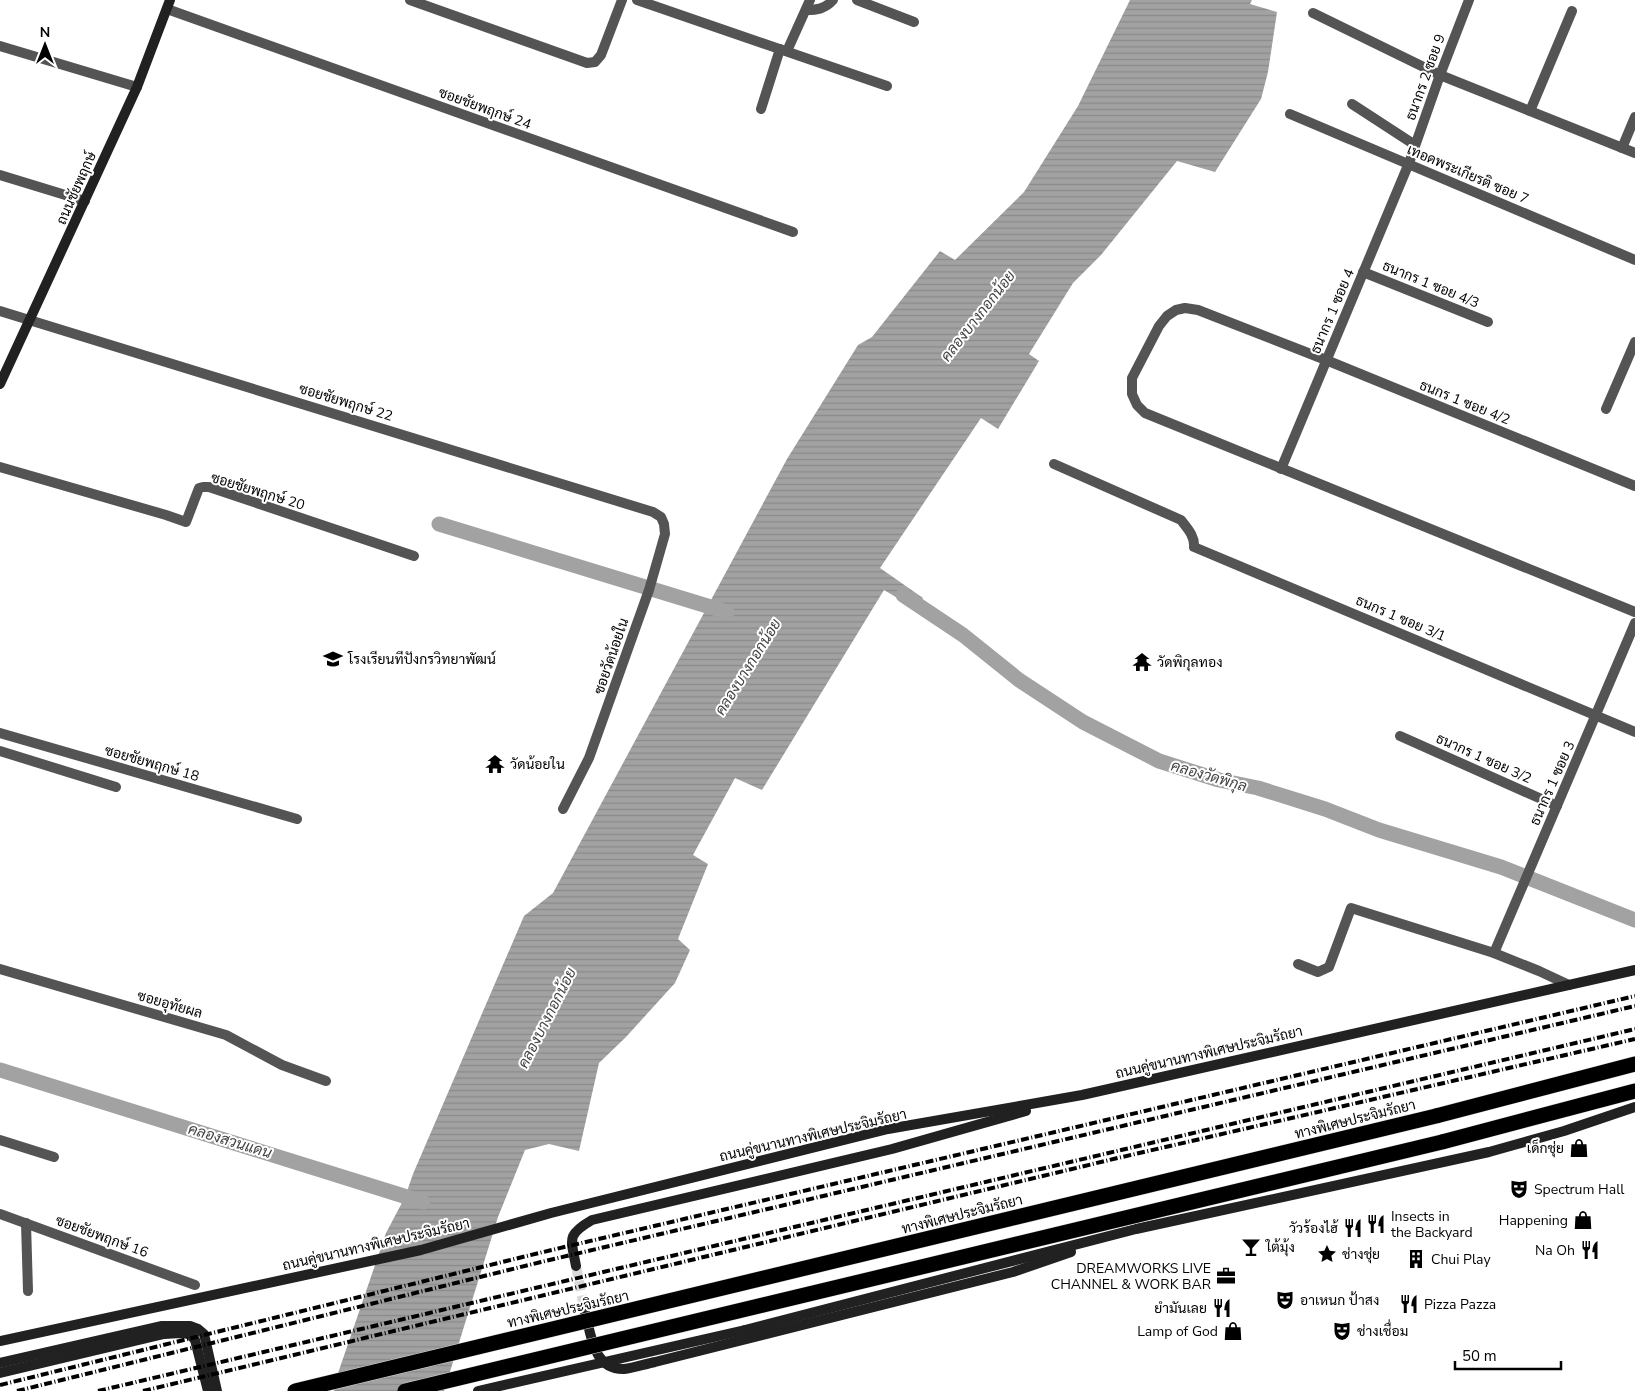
<svg xmlns="http://www.w3.org/2000/svg" width="1635" height="1391" font-family="'Nunito Sans',Sarabun,sans-serif">
	<style>
		.water { fill: url(#water-rules) }
		.lines { fill: none; stroke-linecap: round; stroke-linejoin: round }
		.canal { stroke: #a2a2a2; stroke-width: 15 }
		.secondary-tunnel { stroke: #d9d9d9; stroke-width: 10; stroke-dasharray: 10 5; stroke-linecap: butt }
		.highway-casing { stroke: #dbdbdb; stroke-width: 16 }
		.street { stroke: #545454; stroke-width: 10 }
		.secondary { stroke: #212121; stroke-width: 10 }
		.highway { stroke: #000; stroke-width: 15 }
		.rail { stroke: #000; stroke-width: 4; stroke-dasharray: 8 2.5 1 2.5; stroke-linecap: butt }
		.highway-bridge-casing { stroke: #dbdbdb; stroke-width: 16; stroke-linecap: butt }
		.secondary-bridge { stroke: #212121; stroke-width: 10 }
		.highway-bridge { stroke: #000; stroke-width: 15 }
		.labels { text-anchor: middle; stroke-width: 4; stroke-linejoin: round; paint-order: stroke }
		.street-label { font-size: 14px; fill: #000; stroke: #fff }
		.poi-label { font-size: 14px; fill: #000; stroke: #fff; text-anchor: start }
		.water-label { font-size: 15px; font-style: italic; fill: #434343; stroke: #fff }
	</style>
	<defs>
		<pattern id="water-rules" width="6" height="5" patternUnits="userSpaceOnUse" patternTransform="scale(1.25)"><rect width="6" height="5" fill="#a2a2a2"/><path d="M0 2.5h6" fill="none" stroke="#8a8a8a"/></pattern>
	</defs>
	<rect width="100%" height="100%" fill="#fff"/>
	<path class="water" d="M 1130,0 L 1252,0 L 1250,4 L 1277,12 L 1268,72 L 1261,99 L 1215,172 L 1177,161 L 1101,255 L 1073,283 L 1029,354 L 1039,361 L 998,429 L 981,418 L 880,568 L 923,598 L 916,609 L 884,590 L 762,790 L 735,778 L 693,855 L 708,864 L 678,939 L 690,950 L 675,983 L 626,1037 L 599,1063 L 579,1151 L 549,1144 L 525,1150 L 498,1217 L 444,1391 L 334,1391 L 336,1379 L 386,1233 L 405,1197 L 413,1174 L 524,916 L 553,893 L 787,459 L 858,345 L 872,337 L 940,251 L 955,260 L 1024,192 L 1078,106 Z"/>
	<g class="lines">
		<g class="canal">
			<path d="M 439,524 L 727,612"/>
			<path d="M 903,595 L 963,635 L 1019,680 L 1083,722 L 1159,761 L 1219,780 L 1258,788 L 1325,809 L 1379,830 L 1501,867 L 1635,920"/>
			<path d="M 0,1070 L 423,1202"/>
		</g>
		<path class="secondary-tunnel" d="M 576,1266 L 585,1312"/>
		<g class="highway-casing">
			<g id="highway">
				<path d="M 1436,1116 L 1635,1064"/>
				<path d="M 1442,1142 L 1635,1091"/>
			</g>
		</g>
		<g class="street">
			<path d="M 410,0 L 587,63 L 595,62 L 601,55 L 622,0"/>
			<path d="M 637,0 L 887,86"/>
			<path d="M 857,0 L 914,22"/>
			<path d="M 167,9 L 793,232"/>
			<path d="M 806,10 C 817,10 825,9 833,0"/>
			<path d="M 1313,13 L 1440,75 L 1635,153"/>
			<path d="M 0,46 L 137,87"/>
			<path d="M 787,51 L 810,0"/>
			<path d="M 1352,104 L 1415,145"/>
			<path d="M 761,109 L 780,49"/>
			<path d="M 1530,111 L 1572,11"/>
			<path d="M 1290,114 L 1635,260"/>
			<path d="M 1622,148 L 1635,117"/>
			<path d="M 0,175 L 85,201"/>
			<path d="M 1363,272 L 1488,322"/>
			<path d="M 0,311 L 653,512 L 661,517 L 664,524 L 665,534 L 649,590 L 589,758 L 563,809"/>
			<path d="M 1606,409 L 1635,342"/>
			<path d="M 1054,464 L 1181,520 C 1187,528 1195,536 1194,547 L 1635,732"/>
			<path d="M 0,467 L 166,515 L 186,522 L 199,488 L 203,487 L 209,487 L 414,556"/>
			<path d="M 1281,469 L 1409,163 L 1440,75 L 1469,0"/>
			<path d="M 1635,486 L 1326,360 L 1198,310 L 1185,308 L 1176,310 L 1167,316 L 1159,326 L 1132,378 L 1132,394 L 1137,405 L 1145,413 L 1635,612"/>
			<path d="M 0,733 L 297,819"/>
			<path d="M 1400,736 L 1557,806"/>
			<path d="M 0,751 L 116,787"/>
			<path d="M 1494,953 L 1635,623"/>
			<path d="M 1298,964 L 1318,972 L 1329,967 L 1351,908 L 1494,953 L 1539,971 L 1569,985"/>
			<path d="M 0,969 L 226,1035 L 282,1065 L 326,1081"/>
			<path d="M 0,1140 L 54,1157"/>
			<path d="M 0,1214 L 195,1285"/>
			<path d="M 26,1223 L 28,1291"/>
		</g>
		<g class="secondary">
			<path d="M 0,384 L 137,87 L 170,0"/>
			<path d="M 576,1266 C 571,1239 566,1235 592,1220 L 892,1149 L 1026,1111"/>
			<path d="M 585,1312 C 591,1334 593,1370 624,1369 C 634,1368 645,1364 655,1362 L 1013,1272 L 1071,1252"/>
			<path d="M 745,1330 L 1136,1229 L 1489,1152 L 1564,1131 L 1635,1107"/>
			<path d="M 0,1341 L 421,1250 L 551,1213 L 888,1129 L 1082,1095 L 1635,970"/>
			<path d="M 0,1363 L 161,1326 L 190,1326 L 198,1329 L 204,1334 L 217,1391"/>
			<path d="M 0,1373 L 164,1334 L 181,1333 L 190,1334 L 195,1340 L 208,1391"/>
		</g>
		<use href="#highway" class="highway"/>
		<g class="rail">
			<path d="M 0,1385 L 539,1253 L 1635,996"/>
			<path d="M 17,1391 L 541,1262 L 1635,1006"/>
			<path d="M 98,1391 L 1635,1029"/>
			<path d="M 143,1391 L 1122,1157 L 1635,1039"/>
		</g>
		<g class="highway-bridge-casing">
			<g id="highway-bridge">
				<path d="M 295,1391 L 1436,1116"/>
				<path d="M 405,1391 L 1442,1142"/>
			</g>
		</g>
		<path class="secondary-bridge" d="M 478,1391 L 745,1330"/>
		<use href="#highway-bridge" class="highway-bridge"/>
	</g>
	<defs>
		<g id="school-bare" transform="scale(1.5)"><path d="M0-5L7-2L0 1L-7-2ZM-4 1L0 2.5L4 1V4Q0 6-4 4Z" fill="#000" stroke="#fff" stroke-width="2.5" paint-order="stroke"/></g>
		<g id="temple-bare" transform="scale(1.5)"><path d="M0-6L5-2H3V0L6.5 2.5H4V6H1.5V3h-3V6H-4V2.5H-6.5L-3 0V-2H-5Z" fill="#000" stroke="#fff" stroke-width="2.5" paint-order="stroke"/></g>
		<g id="shop-bare" transform="scale(1.5)"><path d="M-5-2.5h2.3a2.7 3.5 0 0 1 5.4 0H5L5.5 6h-11ZM-1.5-2.5h3a1.5 2.3 0 0 0-3 0Z" fill="#000" stroke="#fff" stroke-width="2.5" paint-order="stroke"/></g>
		<g id="theatre-bare" transform="scale(1.5)"><path d="M-5-5.5Q0-4 5-5.5V0Q5 5 0 6Q-5 5-5 0ZM-3.3-2.5H-1v1.5H-3.3ZM1-2.5H3.3v1.5H1ZM-2.8 1Q0 5.5 2.8 1Z" fill="#000" stroke="#fff" stroke-width="2.5" paint-order="stroke"/></g>
		<g id="restaurant-bare" transform="scale(1.5)"><path d="M-5-6h1v4h1v-4h1v4h1v-4h1v5L-1.5 .5V6h-2V.5L-5-1ZM5-6V6H3V1.5H1.5Q1.5-4 5-6Z" fill="#000" stroke="#fff" stroke-width="2.5" paint-order="stroke"/></g>
		<g id="bar-bare" transform="scale(1.5)"><path d="M-6-5H6L.8 .8V4.5H3.5V6h-7V4.5H-.8V.8Z" fill="#000" stroke="#fff" stroke-width="2.5" paint-order="stroke"/></g>
		<g id="sight-bare" transform="scale(1.5)"><path d="M0-6L1.8-2.2L6-1.7L2.9 1.2L3.7 5.4L0 3.3L-3.7 5.4L-2.9 1.2L-6-1.7L-1.8-2.2Z" fill="#000" stroke="#fff" stroke-width="2.5" paint-order="stroke"/></g>
		<g id="building-bare" transform="scale(1.5)"><path d="M-4-6H4V6H1V3H-1V6H-4ZM-2.5-4.3h1.7v1.8h-1.7ZM.8-4.3h1.7v1.8H.8ZM-2.5-1h1.7V.8h-1.7ZM.8-1h1.7V.8H.8Z" fill="#000" stroke="#fff" stroke-width="2.5" paint-order="stroke"/></g>
		<g id="office-bare" transform="scale(1.5)"><path d="M-6-3h4V-5.5h4V-3h4V5H-6ZM-1-4.5V-3h2v-1.5ZM-6 0V1H6V0Z" fill="#000" stroke="#fff" stroke-width="2.5" paint-order="stroke"/></g>
	</defs>
	<g fill-rule="evenodd">
		<use href="#school-bare" x="333" y="659"/>
		<use href="#temple-bare" x="1142" y="662"/>
		<use href="#temple-bare" x="495" y="764"/>
		<use href="#shop-bare" x="1579" y="1148"/>
		<use href="#theatre-bare" x="1519" y="1189"/>
		<use href="#shop-bare" x="1583" y="1220"/>
		<use href="#restaurant-bare" x="1376" y="1224"/>
		<use href="#restaurant-bare" x="1353" y="1228"/>
		<use href="#bar-bare" x="1251" y="1247"/>
		<use href="#restaurant-bare" x="1590" y="1250"/>
		<use href="#sight-bare" x="1327" y="1254"/>
		<use href="#building-bare" x="1416" y="1259"/>
		<use href="#office-bare" x="1226" y="1276"/>
		<use href="#theatre-bare" x="1285" y="1300"/>
		<use href="#restaurant-bare" x="1409" y="1304"/>
		<use href="#restaurant-bare" x="1222" y="1308"/>
		<use href="#shop-bare" x="1233" y="1331"/>
		<use href="#theatre-bare" x="1342" y="1331"/>
	</g>
	<g class="labels">
		<g class="street-label">
			<text transform="translate(1425 77) rotate(-70)" y="5">ธนากร 2 ซอย 9</text>
			<text transform="translate(485 108) rotate(20)" y="5">ซอยชัยพฤกษ์ 24</text>
			<text transform="translate(1468 174) rotate(23)" y="5">เทอดพระเกียรติ ซอย 7</text>
			<text transform="translate(76 188) rotate(-66)" y="5">ถนนชัยพฤกษ์</text>
			<text transform="translate(1431 284) rotate(22)" y="5">ธนากร 1 ซอย 4/3</text>
			<text transform="translate(1332 311) rotate(-67)" y="5">ธนากร 1 ซอย 4</text>
			<text transform="translate(346 402) rotate(17)" y="5">ซอยชัยพฤกษ์ 22</text>
			<text transform="translate(1465 402) rotate(22)" y="5">ธนกร 1 ซอย 4/2</text>
			<text transform="translate(258 491) rotate(17)" y="5">ซอยชัยพฤกษ์ 20</text>
			<text transform="translate(1401 618) rotate(23)" y="5">ธนกร 1 ซอย 3/1</text>
			<text transform="translate(611 656) rotate(-71)" y="5">ซอยวัดน้อยใน</text>
			<text transform="translate(1484 758) rotate(24)" y="5">ธนากร 1 ซอย 3/2</text>
			<text transform="translate(152 763) rotate(16)" y="5">ซอยชัยพฤกษ์ 18</text>
			<text transform="translate(1552 783) rotate(-66)" y="5">ธนากร 1 ซอย 3</text>
			<text transform="translate(170 1004) rotate(16)" y="5">ซอยอุทัยผล</text>
			<text transform="translate(1209 1052) rotate(-13)" y="5">ถนนคู่ขนานทางพิเศษประจิมรัถยา</text>
			<text transform="translate(1355 1119) rotate(-14)" y="5">ทางพิเศษประจิมรัถยา</text>
			<text transform="translate(813 1135) rotate(-13)" y="5">ถนนคู่ขนานทางพิเศษประจิมรัถยา</text>
			<text transform="translate(962 1214) rotate(-14)" y="5">ทางพิเศษประจิมรัถยา</text>
			<text transform="translate(102 1236) rotate(20)" y="5">ซอยชัยพฤกษ์ 16</text>
			<text transform="translate(376 1244) rotate(-13)" y="5">ถนนคู่ขนานทางพิเศษประจิมรัถยา</text>
			<text transform="translate(568 1309) rotate(-13)" y="5">ทางพิเศษประจิมรัถยา</text>
		</g>
		<g class="poi-label">
			<text x="348" y="664">โรงเรียนทีปังกรวิทยาพัฒน์</text>
			<text x="1157" y="667">วัดพิกุลทอง</text>
			<text x="510" y="769">วัดน้อยใน</text>
			<text x="1564" y="1153" text-anchor="end">เด็กชุ่ย</text>
			<text x="1534" y="1194">Spectrum Hall</text>
			<text x="1391" y="1221">Insects in<tspan x="1391" dy="16">the Backyard</tspan></text>
			<text x="1568" y="1225" text-anchor="end">Happening</text>
			<text x="1338" y="1233" text-anchor="end">วัวร้องไฮ้</text>
			<text x="1266" y="1252">ใต้มุ้ง</text>
			<text x="1575" y="1255" text-anchor="end">Na Oh</text>
			<text x="1342" y="1259">ช่างชุ่ย</text>
			<text x="1431" y="1264">Chui Play</text>
			<text x="1211" y="1273" text-anchor="end">DREAMWORKS LIVE<tspan x="1211" dy="16">CHANNEL &amp; WORK BAR</tspan></text>
			<text x="1300" y="1305">อาเหนก ป้าสง</text>
			<text x="1424" y="1309">Pizza Pazza</text>
			<text x="1207" y="1313" text-anchor="end">ยำมันเลย</text>
			<text x="1218" y="1336" text-anchor="end">Lamp of God</text>
			<text x="1357" y="1336">ช่างเชื่อม</text>
		</g>
		<g class="water-label">
			<text transform="translate(978 316) rotate(-52)" y="5">คลองบางกอกน้อย</text>
			<text transform="translate(748 667) rotate(-58)" y="5">คลองบางกอกน้อย</text>
			<text transform="translate(1209 776) rotate(16)" y="5">คลองวัดพิกุล</text>
			<text transform="translate(547 1018) rotate(-63)" y="5">คลองบางกอกน้อย</text>
			<text transform="translate(230 1141) rotate(17)" y="5">คลองสวนแดน</text>
		</g>
	</g>
	<g transform="translate(45 45)" stroke="#ffffff" stroke-width="4" paint-order="stroke">
	<path d="M0-4L9 19L0 12L-9 19Z" fill="#000000"/>
	<text y="-8" font-size="14" font-weight="bold" text-anchor="middle" fill="#000000">N</text>
	</g>
	<path d="M1455 1361v8h106v-8" fill="none" stroke="#000000" stroke-width="2.5"/>
	<text x="1462" y="1361" font-size="15" fill="#000000" stroke="#ffffff" stroke-width="4" paint-order="stroke">50 m</text>
</svg>
